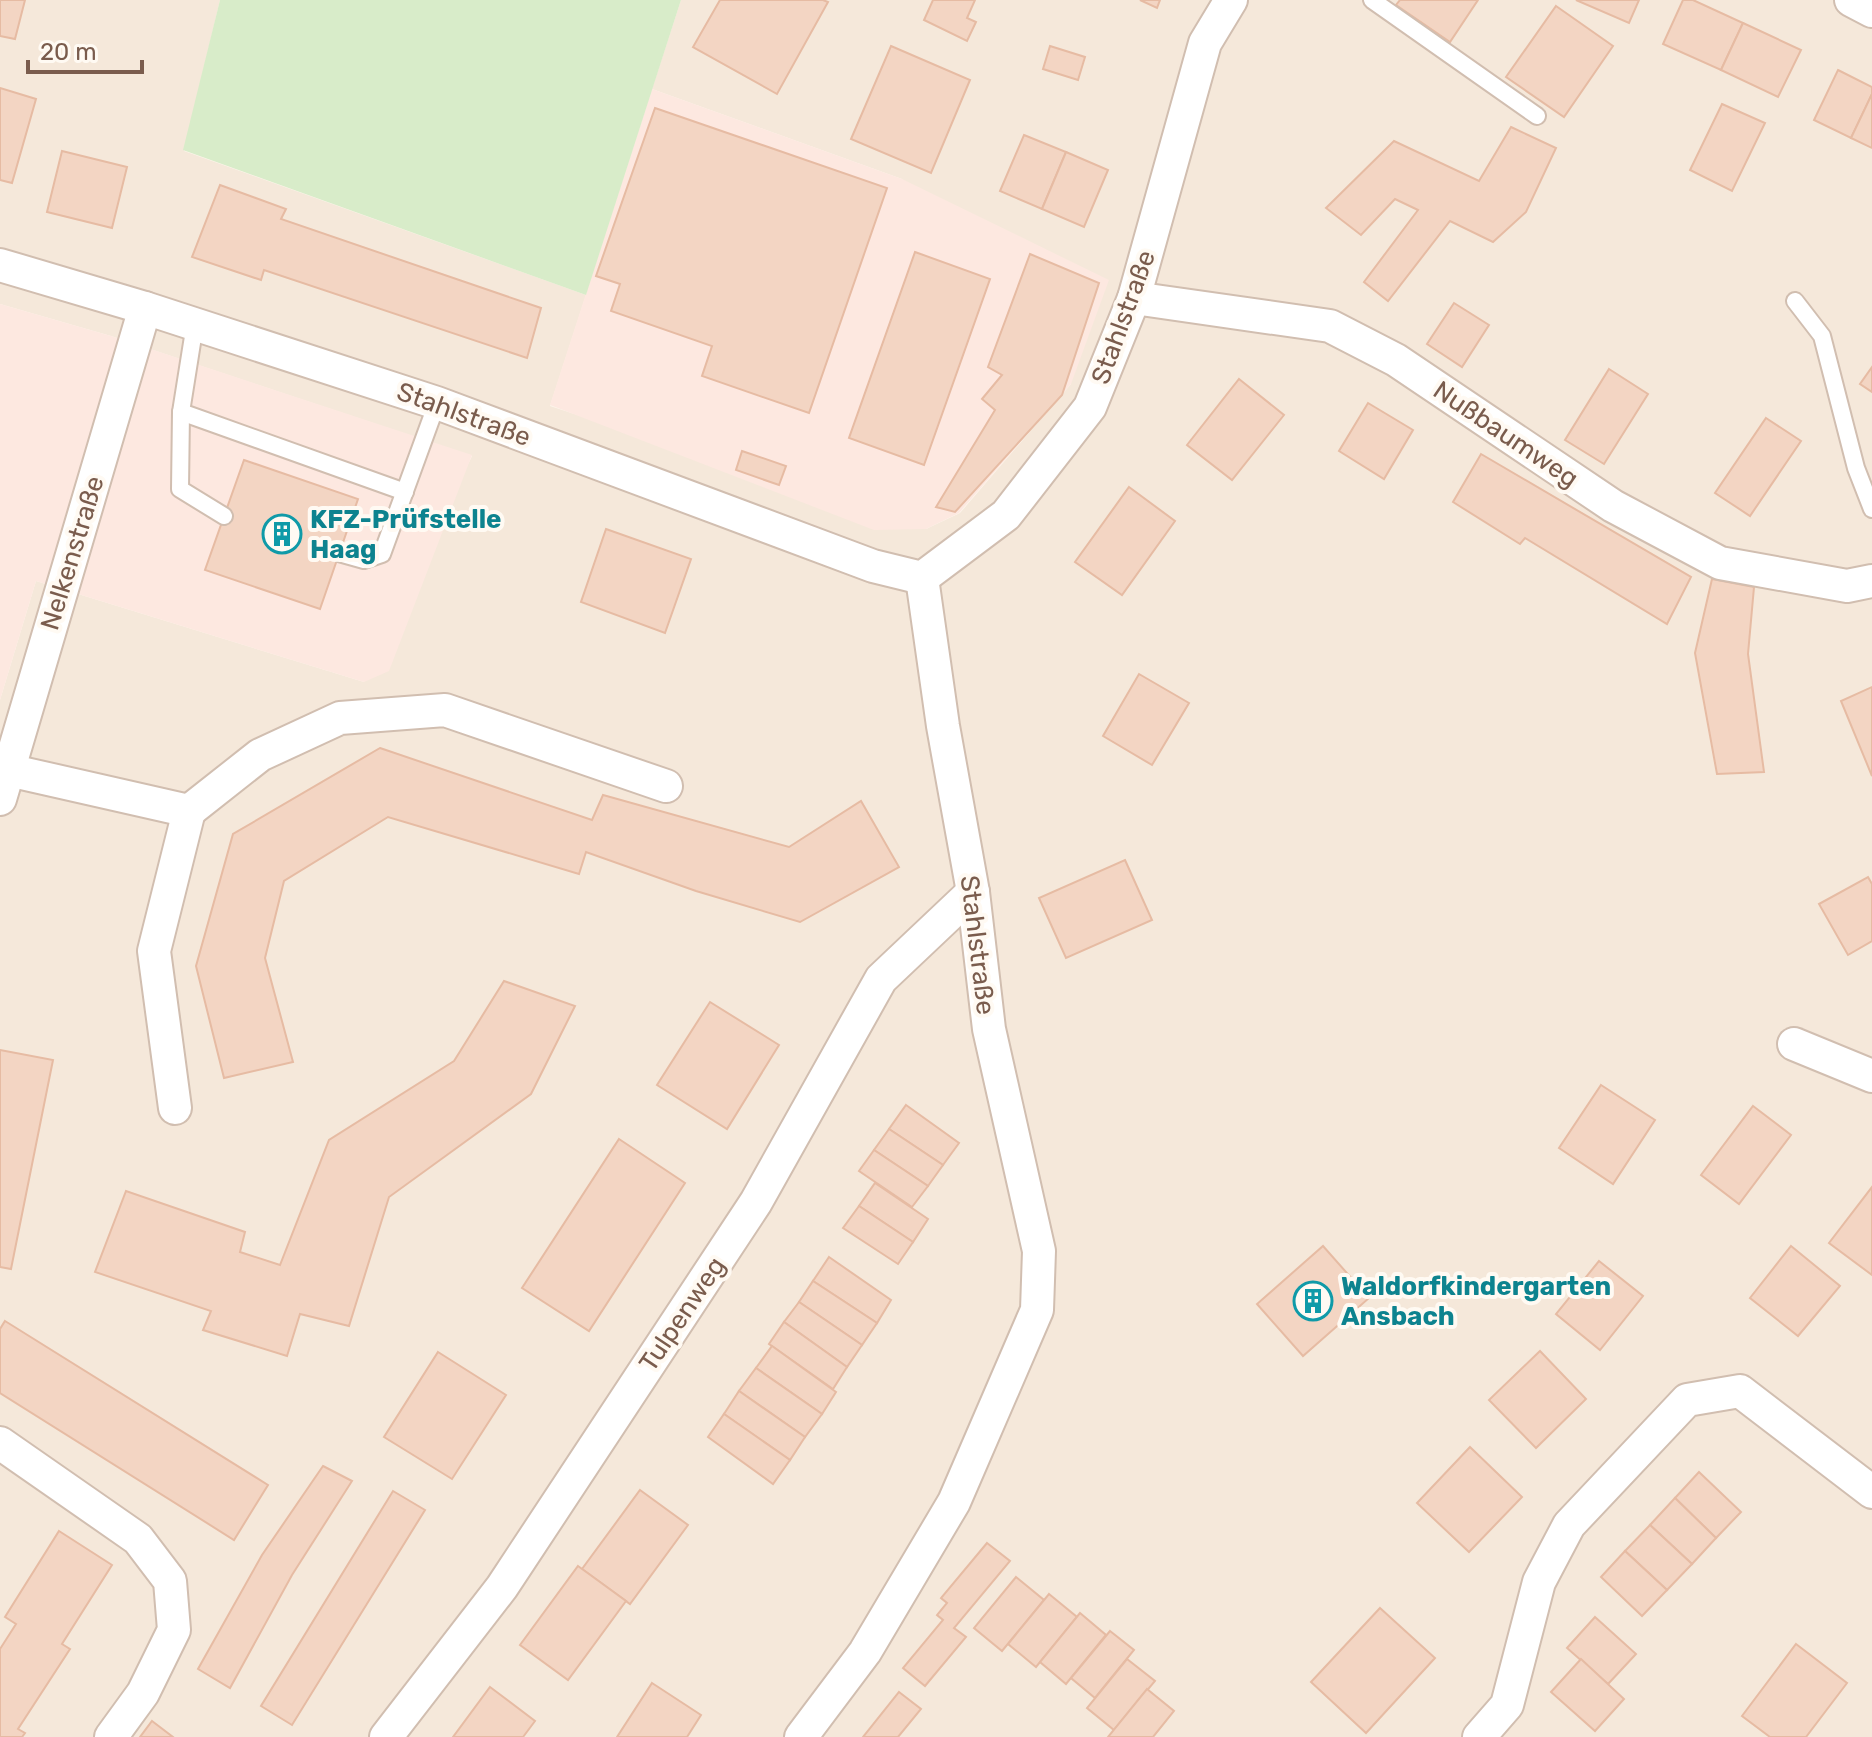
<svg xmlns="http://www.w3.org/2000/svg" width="1872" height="1737" font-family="Rubik,sans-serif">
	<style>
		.residential { fill: #f5e8da }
		.commercial { fill: #fde8e0 }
		.green { fill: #d8ecc9 }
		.building { fill: #f3d5c3; stroke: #e6bba3; stroke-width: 2 }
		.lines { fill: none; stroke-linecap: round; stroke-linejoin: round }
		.lane-casing { stroke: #d1beb0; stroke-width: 20 }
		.street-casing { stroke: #d1beb0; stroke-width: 36 }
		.lane { stroke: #fff; stroke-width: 16 }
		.street { stroke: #fff; stroke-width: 32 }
		.labels { text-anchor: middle; stroke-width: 8; stroke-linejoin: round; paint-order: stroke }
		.street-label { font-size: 26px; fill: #7a5c4d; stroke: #fffaf3 }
		.culture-label { font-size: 26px; font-weight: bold; fill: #0d838f; stroke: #fffaf3; text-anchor: start }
	</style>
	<rect width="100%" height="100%" fill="#fdf6ec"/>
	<path class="residential" d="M 0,0 L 220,0 L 184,151 L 586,295 L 550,406 L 926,529 L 960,513 L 1071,384 L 902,179 L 652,89 L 681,0 L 1872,0 L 1872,1737 L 0,1737 L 0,700 L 36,581 L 364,682 L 472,456 L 111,336 L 0,304 Z"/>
	<g class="commercial">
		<path d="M 652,89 L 902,179 L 1109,280 L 1071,384 L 959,513 L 926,529 L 874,530 L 550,405 Z"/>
		<path d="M 0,304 L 111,336 L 472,455 L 389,671 L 364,682 L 36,581 L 0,700 Z"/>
	</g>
	<path class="green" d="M 220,0 L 681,0 L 586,295 L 183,150 Z"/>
	<g class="building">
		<path d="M 0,0 L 25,0 L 15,39 L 0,36 Z"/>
		<path d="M 720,0 L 823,0 L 828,2 L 777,94 L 693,47 Z"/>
		<path d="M 933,0 L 975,0 L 967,18 L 976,22 L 967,41 L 924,20 Z"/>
		<path d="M 1140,0 L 1160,0 L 1157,8 Z"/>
		<path d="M 1400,0 L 1478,0 L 1450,42 L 1396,5 Z"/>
		<path d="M 1576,0 L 1639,0 L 1629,23 Z"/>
		<path d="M 1683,0 L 1693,0 L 1743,23 L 1721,70 L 1663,44 Z"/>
		<path d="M 1556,6 L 1613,46 L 1564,117 L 1506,77 Z"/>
		<path d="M 1743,23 L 1801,50 L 1778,97 L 1721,70 Z"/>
		<path d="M 891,46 L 970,80 L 931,173 L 851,139 Z"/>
		<path d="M 1050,46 L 1085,57 L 1078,80 L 1043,69 Z"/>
		<path d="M 1838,70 L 1872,87 L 1872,94 L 1851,138 L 1814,120 Z"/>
		<path d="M 0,88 L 36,99 L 12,183 L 0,180 Z"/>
		<path d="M 1872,94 L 1872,148 L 1851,138 Z"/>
		<path d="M 1722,104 L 1765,123 L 1732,191 L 1690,170 Z"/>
		<path d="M 655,108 L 887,188 L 809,413 L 702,376 L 712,346 L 611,311 L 620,284 L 596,276 Z"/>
		<path d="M 1511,127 L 1556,148 L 1526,212 L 1493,242 L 1450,221 L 1388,301 L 1364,282 L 1418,210 L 1395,199 L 1361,235 L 1326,208 L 1394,141 L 1479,181 Z"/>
		<path d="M 1024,135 L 1066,152 L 1042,209 L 1000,191 Z"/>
		<path d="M 62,151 L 127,167 L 112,228 L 47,212 Z"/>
		<path d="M 1066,152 L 1108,170 L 1084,227 L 1042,209 Z"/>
		<path d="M 220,185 L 286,209 L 281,219 L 541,308 L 527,358 L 264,270 L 261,280 L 192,257 Z"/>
		<path d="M 915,252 L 990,279 L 924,465 L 849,438 Z"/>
		<path d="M 1030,254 L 1099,283 L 1062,395 L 955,512 L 936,507 L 995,410 L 982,399 L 1002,375 L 988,367 Z"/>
		<path d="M 1454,303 L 1489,325 L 1462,367 L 1427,344 Z"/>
		<path d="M 1872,367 L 1872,392 L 1860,384 Z"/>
		<path d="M 1609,369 L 1648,394 L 1604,464 L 1565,440 Z"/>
		<path d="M 1239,379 L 1284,415 L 1232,480 L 1187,445 Z"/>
		<path d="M 1368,403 L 1413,430 L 1384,479 L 1339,451 Z"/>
		<path d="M 1766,418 L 1801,441 L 1750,516 L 1715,493 Z"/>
		<path d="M 742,451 L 786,466 L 779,485 L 736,470 Z"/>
		<path d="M 1481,454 L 1691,577 L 1667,624 L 1525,538 L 1520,544 L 1453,502 Z"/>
		<path d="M 244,460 L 358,499 L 320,609 L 205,570 Z"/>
		<path d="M 1129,487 L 1175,521 L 1122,595 L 1075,562 Z"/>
		<path d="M 606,529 L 691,559 L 665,633 L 581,602 Z"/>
		<path d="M 1712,579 L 1754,587 L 1748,654 L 1764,772 L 1717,774 L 1695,653 Z"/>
		<path d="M 1139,674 L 1189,703 L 1152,765 L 1103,736 Z"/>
		<path d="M 1872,687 L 1872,776 L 1841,701 Z"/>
		<path d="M 380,748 L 592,820 L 603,795 L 789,847 L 861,801 L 899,867 L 800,922 L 696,891 L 586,852 L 579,874 L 388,817 L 284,881 L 265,958 L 293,1062 L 224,1078 L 196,966 L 233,834 Z"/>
		<path d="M 1125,860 L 1152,920 L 1066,958 L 1039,898 Z"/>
		<path d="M 1868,877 L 1872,884 L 1872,941 L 1848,955 L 1819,904 Z"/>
		<path d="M 504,981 L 575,1006 L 531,1094 L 389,1197 L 349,1326 L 300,1314 L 287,1356 L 203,1330 L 211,1311 L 95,1272 L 126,1191 L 245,1232 L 240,1252 L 280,1265 L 329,1140 L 454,1061 Z"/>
		<path d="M 710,1002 L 779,1045 L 727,1129 L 657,1085 Z"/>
		<path d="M 0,1050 L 53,1060 L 11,1269 L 0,1267 Z"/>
		<path d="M 1601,1085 L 1655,1120 L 1613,1184 L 1559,1148 Z"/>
		<path d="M 906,1105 L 959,1143 L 943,1165 L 889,1129 Z"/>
		<path d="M 1753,1106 L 1791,1135 L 1739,1204 L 1701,1175 Z"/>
		<path d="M 889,1129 L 943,1165 L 928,1186 L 874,1150 Z"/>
		<path d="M 619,1139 L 685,1183 L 589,1331 L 522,1288 Z"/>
		<path d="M 874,1150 L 928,1186 L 912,1207 L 859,1171 Z"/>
		<path d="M 875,1183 L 928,1219 L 913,1242 L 859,1206 Z"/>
		<path d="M 1872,1187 L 1872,1275 L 1829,1243 Z"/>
		<path d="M 859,1206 L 913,1242 L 898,1264 L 843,1228 Z"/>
		<path d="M 1323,1246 L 1369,1298 L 1303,1356 L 1257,1304 Z"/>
		<path d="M 1791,1246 L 1840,1286 L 1798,1336 L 1750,1298 Z"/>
		<path d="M 829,1257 L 891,1300 L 877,1323 L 813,1281 Z"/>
		<path d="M 1599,1261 L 1643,1296 L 1600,1350 L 1556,1314 Z"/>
		<path d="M 813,1281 L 877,1323 L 862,1345 L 799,1302 Z"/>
		<path d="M 799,1302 L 862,1345 L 847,1367 L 784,1322 Z"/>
		<path d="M 5,1321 L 268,1485 L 234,1540 L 0,1393 L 0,1329 Z"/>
		<path d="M 784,1322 L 847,1367 L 833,1389 L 769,1344 Z"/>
		<path d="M 772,1346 L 836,1392 L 822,1414 L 756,1368 Z"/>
		<path d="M 1540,1351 L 1586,1399 L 1536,1448 L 1489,1400 Z"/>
		<path d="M 438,1352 L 506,1395 L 452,1479 L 384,1437 Z"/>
		<path d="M 756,1368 L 822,1414 L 805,1437 L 739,1391 Z"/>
		<path d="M 739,1391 L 805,1437 L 790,1460 L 724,1414 Z"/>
		<path d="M 724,1414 L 790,1460 L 773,1484 L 708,1437 Z"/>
		<path d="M 1470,1447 L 1522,1497 L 1469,1552 L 1417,1503 Z"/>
		<path d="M 323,1466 L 352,1481 L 292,1575 L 230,1688 L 198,1669 L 262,1555 Z"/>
		<path d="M 1699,1472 L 1741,1512 L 1716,1538 L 1675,1498 Z"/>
		<path d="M 640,1490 L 688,1525 L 630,1604 L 582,1569 Z"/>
		<path d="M 393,1491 L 425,1510 L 292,1725 L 261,1706 Z"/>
		<path d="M 1675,1498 L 1716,1538 L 1692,1564 L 1650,1525 Z"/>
		<path d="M 1650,1525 L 1692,1564 L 1667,1590 L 1625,1551 Z"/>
		<path d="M 59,1531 L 112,1565 L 62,1644 L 70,1649 L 18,1729 L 25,1733 L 22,1737 L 0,1737 L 0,1649 L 16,1624 L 5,1617 Z"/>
		<path d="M 987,1543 L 1010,1561 L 954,1628 L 966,1637 L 925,1686 L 903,1668 L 943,1620 L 937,1615 L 947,1603 L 941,1598 Z"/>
		<path d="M 1625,1551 L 1667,1590 L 1642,1616 L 1601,1577 Z"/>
		<path d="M 578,1566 L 626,1601 L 568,1680 L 520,1645 Z"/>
		<path d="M 1016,1577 L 1044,1600 L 1002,1651 L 974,1628 Z"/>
		<path d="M 1049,1594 L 1077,1617 L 1036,1667 L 1008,1644 Z"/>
		<path d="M 1380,1608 L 1435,1658 L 1366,1733 L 1311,1682 Z"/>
		<path d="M 1080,1613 L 1106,1635 L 1066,1684 L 1040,1662 Z"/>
		<path d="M 1595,1617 L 1636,1654 L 1608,1684 L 1567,1648 Z"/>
		<path d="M 1110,1631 L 1134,1650 L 1095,1698 L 1071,1678 Z"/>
		<path d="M 1796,1644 L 1847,1683 L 1806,1737 L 1770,1737 L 1742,1716 Z"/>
		<path d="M 1127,1659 L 1155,1681 L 1114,1730 L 1087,1708 Z"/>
		<path d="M 1581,1659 L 1624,1699 L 1595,1731 L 1551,1692 Z"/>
		<path d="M 652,1683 L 701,1715 L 687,1737 L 617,1737 Z"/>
		<path d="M 490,1687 L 535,1721 L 523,1737 L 453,1737 Z"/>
		<path d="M 1147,1689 L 1174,1711 L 1153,1737 L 1108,1737 Z"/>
		<path d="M 899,1692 L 921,1709 L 898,1737 L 863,1737 Z"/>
		<path d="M 152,1721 L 173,1737 L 140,1737 Z"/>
	</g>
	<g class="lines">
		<g class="lane-casing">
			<g id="lane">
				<path d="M 1372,0 L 1537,116"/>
				<path d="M 1795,301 L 1822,336 L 1856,468 L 1872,509"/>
				<path d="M 195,324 L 181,412 L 180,489 L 224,516"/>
				<path d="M 181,412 L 405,492"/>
				<path d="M 339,553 L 364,560 L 382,554 L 437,403"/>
			</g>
		</g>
		<g class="street-casing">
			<g id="street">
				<path d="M 1851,0 L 1872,11"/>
				<path d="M 0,265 L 145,308 L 437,403 L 873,566 L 922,578 L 1006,515 L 1090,407 L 1134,298 L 1205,43 L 1231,0"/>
				<path d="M 1134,298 L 1330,326 L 1396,360 L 1613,506 L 1720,563 L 1847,586 L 1872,581"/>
				<path d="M 8,770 L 189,811 L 260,755 L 340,718 L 445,710 L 666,786"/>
				<path d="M 0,799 L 145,308"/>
				<path d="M 1794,1044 L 1872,1076"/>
				<path d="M 175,1108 L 154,951 L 189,811"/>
				<path d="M 0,1443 L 138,1539 L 170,1581 L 174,1630 L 143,1693 L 111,1737"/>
				<path d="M 386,1737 L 502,1587 L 756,1202 L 881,979 L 973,892"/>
				<path d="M 801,1737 L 865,1652 L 954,1502 L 1037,1310 L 1039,1251 L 989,1029 L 973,892 L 943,726 L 922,578"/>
				<path d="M 1479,1737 L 1507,1705 L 1539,1582 L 1569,1525 L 1687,1400 L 1740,1391 L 1872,1492"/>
			</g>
		</g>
		<use href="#lane" class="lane"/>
		<use href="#street" class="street"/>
	</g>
	<defs>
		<g id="building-ring" transform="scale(2)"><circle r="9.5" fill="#fffaf3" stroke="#0f9aa8" stroke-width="1.5"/><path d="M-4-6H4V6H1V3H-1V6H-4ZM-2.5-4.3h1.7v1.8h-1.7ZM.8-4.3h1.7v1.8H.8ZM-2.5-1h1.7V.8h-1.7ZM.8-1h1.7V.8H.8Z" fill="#0f9aa8"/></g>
	</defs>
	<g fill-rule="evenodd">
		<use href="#building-ring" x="282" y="534"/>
		<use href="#building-ring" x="1313" y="1301"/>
	</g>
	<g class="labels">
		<g class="street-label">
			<text transform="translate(1123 317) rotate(-70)" y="9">Stahlstraße</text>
			<text transform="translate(464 414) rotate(20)" y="9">Stahlstraße</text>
			<text transform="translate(1506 434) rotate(34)" y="9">Nußbaumweg</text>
			<text transform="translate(72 553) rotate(-73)" y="9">Nelkenstraße</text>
			<text transform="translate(978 945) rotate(83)" y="9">Stahlstraße</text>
			<text transform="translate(682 1314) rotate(-56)" y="9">Tulpenweg</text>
		</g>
		<g class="culture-label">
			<text x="310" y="528">KFZ-Prüfstelle<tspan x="310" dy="30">Haag</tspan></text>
			<text x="1341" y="1295">Waldorfkindergarten<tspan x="1341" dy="30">Ansbach</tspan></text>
		</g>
	</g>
	<path d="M28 60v12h114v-12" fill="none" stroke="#7a5c4d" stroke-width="4"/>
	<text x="40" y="60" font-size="24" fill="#7a5c4d" stroke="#fffaf3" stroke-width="6" paint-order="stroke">20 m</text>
</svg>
